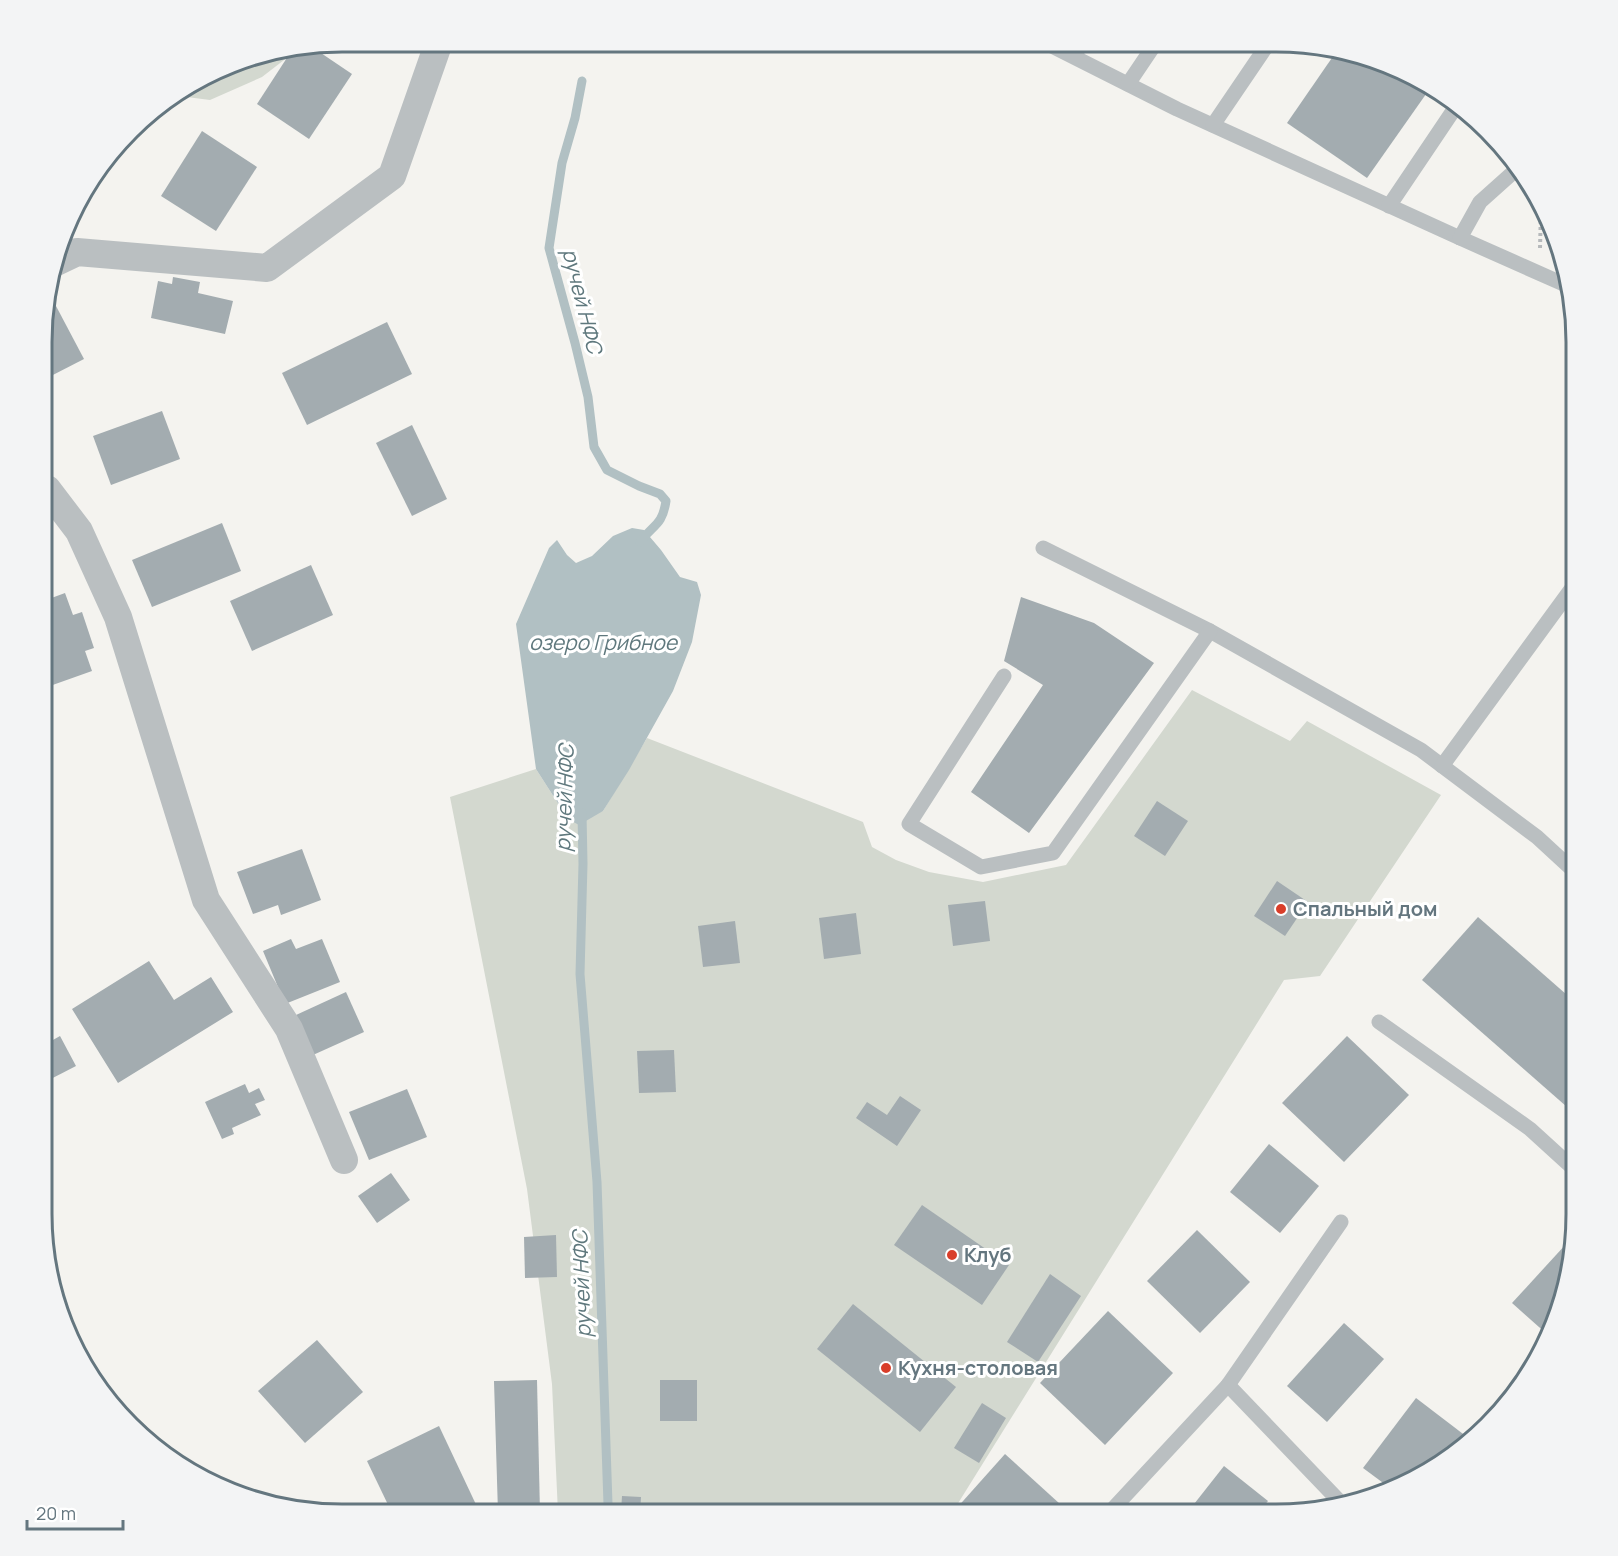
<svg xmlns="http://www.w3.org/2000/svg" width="1618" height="1556" font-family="Manrope,sans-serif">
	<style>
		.green { fill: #d3d8cf }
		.water { fill: #b1c0c3 }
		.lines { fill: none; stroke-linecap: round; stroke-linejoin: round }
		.stream { stroke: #b1c0c3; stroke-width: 9 }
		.building { fill: #a3acb0 }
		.path { stroke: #b6b9bb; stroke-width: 4; stroke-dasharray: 3 3; stroke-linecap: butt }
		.lane { stroke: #babfc1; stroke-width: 15 }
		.street { stroke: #babfc1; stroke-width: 28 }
		.poi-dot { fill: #d93e2a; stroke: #fff; stroke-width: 2 }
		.labels { text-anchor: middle; stroke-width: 6; stroke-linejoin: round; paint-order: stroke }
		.poi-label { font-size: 20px; font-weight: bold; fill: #64767f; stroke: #fff; text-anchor: start }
		.water-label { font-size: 21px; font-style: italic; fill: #5f787d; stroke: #fff }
		.rim { fill: none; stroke: #64767f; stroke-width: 3 }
	</style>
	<rect width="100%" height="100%" fill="#f4f3ef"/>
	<g class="green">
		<path d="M 297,50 L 262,77 L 210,100 L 179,96 L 246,58 Z"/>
		<path d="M 1192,690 L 1290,741 L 1307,721 L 1441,795 L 1320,976 L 1284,980 L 952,1513 L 558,1513 L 552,1384 L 527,1189 L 450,797 L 536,769 L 568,819 L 603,811 L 647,738 L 863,822 L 872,847 L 896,860 L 929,872 L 983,882 L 1066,865 Z"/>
	</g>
	<path class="water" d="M 632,528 L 644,530 L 661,550 L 680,577 L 697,582 L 701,595 L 692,642 L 673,691 L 629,770 L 603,811 L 579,825 L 568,819 L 536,769 L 516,624 L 549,548 L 557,540 L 567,555 L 576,563 L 592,556 L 613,536 Z"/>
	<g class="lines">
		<g class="stream">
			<path d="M 582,81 L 575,118 L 562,163 L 549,248 L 575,343 L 588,397 L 594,447 L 607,470 L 639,486 L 660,494 L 666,501 C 662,527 653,524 640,542"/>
			<path d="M 582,813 L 583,864 L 580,974 L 597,1182 L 608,1504 L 607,1513"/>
		</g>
	</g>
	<g class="building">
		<path d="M 1067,44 L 1090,44 L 1084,54 Z"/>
		<path d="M 312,47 L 352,74 L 309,139 L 257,104 L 292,50 Z"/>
		<path d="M 1336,52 L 1425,82 L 1431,87 L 1367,178 L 1287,123 Z"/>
		<path d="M 202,131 L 257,167 L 216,231 L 161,196 Z"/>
		<path d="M 173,277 L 200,282 L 198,293 L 233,301 L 225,334 L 151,318 L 158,281 L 172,284 Z"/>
		<path d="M 56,306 L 84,359 L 47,378 L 48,311 Z"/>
		<path d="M 387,322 L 412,374 L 307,425 L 282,373 Z"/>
		<path d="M 162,411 L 180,459 L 111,485 L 93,436 Z"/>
		<path d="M 412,425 L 447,499 L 412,516 L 376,443 Z"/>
		<path d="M 222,523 L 241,571 L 152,607 L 132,560 Z"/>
		<path d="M 311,565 L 333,615 L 252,651 L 230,601 Z"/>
		<path d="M 65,593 L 73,615 L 82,612 L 94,648 L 85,651 L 92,671 L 47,687 L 46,683 L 46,600 Z"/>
		<path d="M 1021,597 L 1094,623 L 1154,663 L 1029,833 L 971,792 L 1043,685 L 1004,661 Z"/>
		<path d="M 1157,801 L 1188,821 L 1165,856 L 1134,836 Z"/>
		<path d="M 302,849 L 321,900 L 281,915 L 278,905 L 253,914 L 237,872 Z"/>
		<path d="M 1277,881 L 1308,902 L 1285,936 L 1254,916 Z"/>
		<path d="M 985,901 L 990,941 L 953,946 L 948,905 Z"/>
		<path d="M 856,913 L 861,954 L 824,959 L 819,918 Z"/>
		<path d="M 1478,917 L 1575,1002 L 1575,1114 L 1422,980 Z"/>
		<path d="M 735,921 L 740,963 L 703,967 L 698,926 Z"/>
		<path d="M 291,939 L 296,949 L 322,939 L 340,982 L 285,1004 L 263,951 Z"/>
		<path d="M 149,961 L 174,1000 L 211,977 L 233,1012 L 118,1083 L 72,1009 Z"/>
		<path d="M 346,992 L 364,1032 L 313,1055 L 296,1015 Z"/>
		<path d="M 60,1036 L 76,1066 L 43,1083 L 44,1045 Z"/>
		<path d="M 1347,1036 L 1409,1095 L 1344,1162 L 1282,1103 Z"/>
		<path d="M 674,1050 L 676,1092 L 639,1093 L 637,1051 Z"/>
		<path d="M 245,1084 L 249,1093 L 259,1088 L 265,1100 L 255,1104 L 261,1115 L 232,1128 L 234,1134 L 222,1139 L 205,1102 Z"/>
		<path d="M 407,1089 L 427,1137 L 369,1160 L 349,1112 Z"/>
		<path d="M 900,1096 L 921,1110 L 897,1146 L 856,1118 L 867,1102 L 887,1115 Z"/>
		<path d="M 1269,1144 L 1319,1186 L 1280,1233 L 1230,1192 Z"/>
		<path d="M 391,1173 L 410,1200 L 377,1223 L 358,1196 Z"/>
		<path d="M 922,1205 L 1009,1265 L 982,1305 L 894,1245 Z"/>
		<path d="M 1197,1230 L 1250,1282 L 1200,1333 L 1147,1281 Z"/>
		<path d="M 556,1235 L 557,1277 L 525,1278 L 524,1237 Z"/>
		<path d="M 1567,1243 L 1571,1247 L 1548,1335 L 1512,1303 Z"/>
		<path d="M 1050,1274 L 1081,1296 L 1038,1362 L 1007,1342 Z"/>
		<path d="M 853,1304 L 956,1387 L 920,1432 L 817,1349 Z"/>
		<path d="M 1108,1311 L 1173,1373 L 1105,1445 L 1040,1383 Z"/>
		<path d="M 1344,1323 L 1384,1359 L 1327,1422 L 1287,1386 Z"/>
		<path d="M 317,1340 L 363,1392 L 305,1443 L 258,1391 Z"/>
		<path d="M 537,1380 L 540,1513 L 498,1513 L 494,1381 Z"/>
		<rect x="660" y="1380" width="37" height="41"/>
		<path d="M 1416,1398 L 1471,1440 L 1459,1452 L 1390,1488 L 1363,1468 Z"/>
		<path d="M 982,1403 L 1006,1418 L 979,1463 L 954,1448 Z"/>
		<path d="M 439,1426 L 480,1513 L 392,1513 L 367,1461 Z"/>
		<path d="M 1005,1454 L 1060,1504 L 1051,1513 L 959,1513 L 955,1510 Z"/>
		<path d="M 1224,1466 L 1268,1501 L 1258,1513 L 1187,1513 Z"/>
		<path d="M 622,1496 L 641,1497 L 640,1513 L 621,1513 Z"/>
	</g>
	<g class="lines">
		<path class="path" d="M 1540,248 L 1541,211"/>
		<g class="lane">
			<path d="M 1048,44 L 1177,109 L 1460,238"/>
			<path d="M 1128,84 L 1155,44"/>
			<path d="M 1213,125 L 1268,44"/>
			<path d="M 1518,168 L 1480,202 L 1460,238 L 1568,286"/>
			<path d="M 1389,206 L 1455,108"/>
			<path d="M 1043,548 L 1210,631 L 1421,750 L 1537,837 L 1575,872"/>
			<path d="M 1004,676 L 909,824 L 981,867 L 1053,853 L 1210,631"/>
			<path d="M 1442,766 L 1575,584"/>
			<path d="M 1379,1022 L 1530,1129 L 1575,1170"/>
			<path d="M 1228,1385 L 1342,1504"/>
			<path d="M 1109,1513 L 1228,1385 L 1341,1222"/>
		</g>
		<g class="street">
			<path d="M 56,262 L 77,252 L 267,268 L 392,176 L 439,42"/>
			<path d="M 47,489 L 79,531 L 118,617 L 206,900 L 289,1029 L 344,1160"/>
		</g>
	</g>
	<g class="poi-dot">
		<circle cx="1281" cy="909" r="6"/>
		<circle cx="952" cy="1255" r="6"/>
		<circle cx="886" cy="1368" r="6"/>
	</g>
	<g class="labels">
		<g class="poi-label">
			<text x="1293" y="916">Спальный дом</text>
			<text x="964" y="1262">Клуб</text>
			<text x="898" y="1375">Кухня-столовая</text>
		</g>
		<g class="water-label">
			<text transform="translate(582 301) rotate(76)" y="7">ручей НФС</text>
			<text x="603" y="650">озеро Грибное</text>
			<text transform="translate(565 798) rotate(-88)" y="7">ручей НФС</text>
			<text transform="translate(582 1284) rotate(-92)" y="7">ручей НФС</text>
		</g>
	</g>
	<path d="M0 0H1618V1556H0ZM342 52H1276A290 290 0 0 1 1566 342V1214A290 290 0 0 1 1276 1504H342A290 290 0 0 1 52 1214V342A290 290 0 0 1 342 52Z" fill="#f3f4f5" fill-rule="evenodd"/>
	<path class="rim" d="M342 52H1276A290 290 0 0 1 1566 342V1214A290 290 0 0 1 1276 1504H342A290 290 0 0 1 52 1214V342A290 290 0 0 1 342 52Z"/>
	<path d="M27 1520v9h96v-9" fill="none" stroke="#64767f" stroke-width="3"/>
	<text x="36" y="1520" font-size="18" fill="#64767f" stroke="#ffffff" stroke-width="4.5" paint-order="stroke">20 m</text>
</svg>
